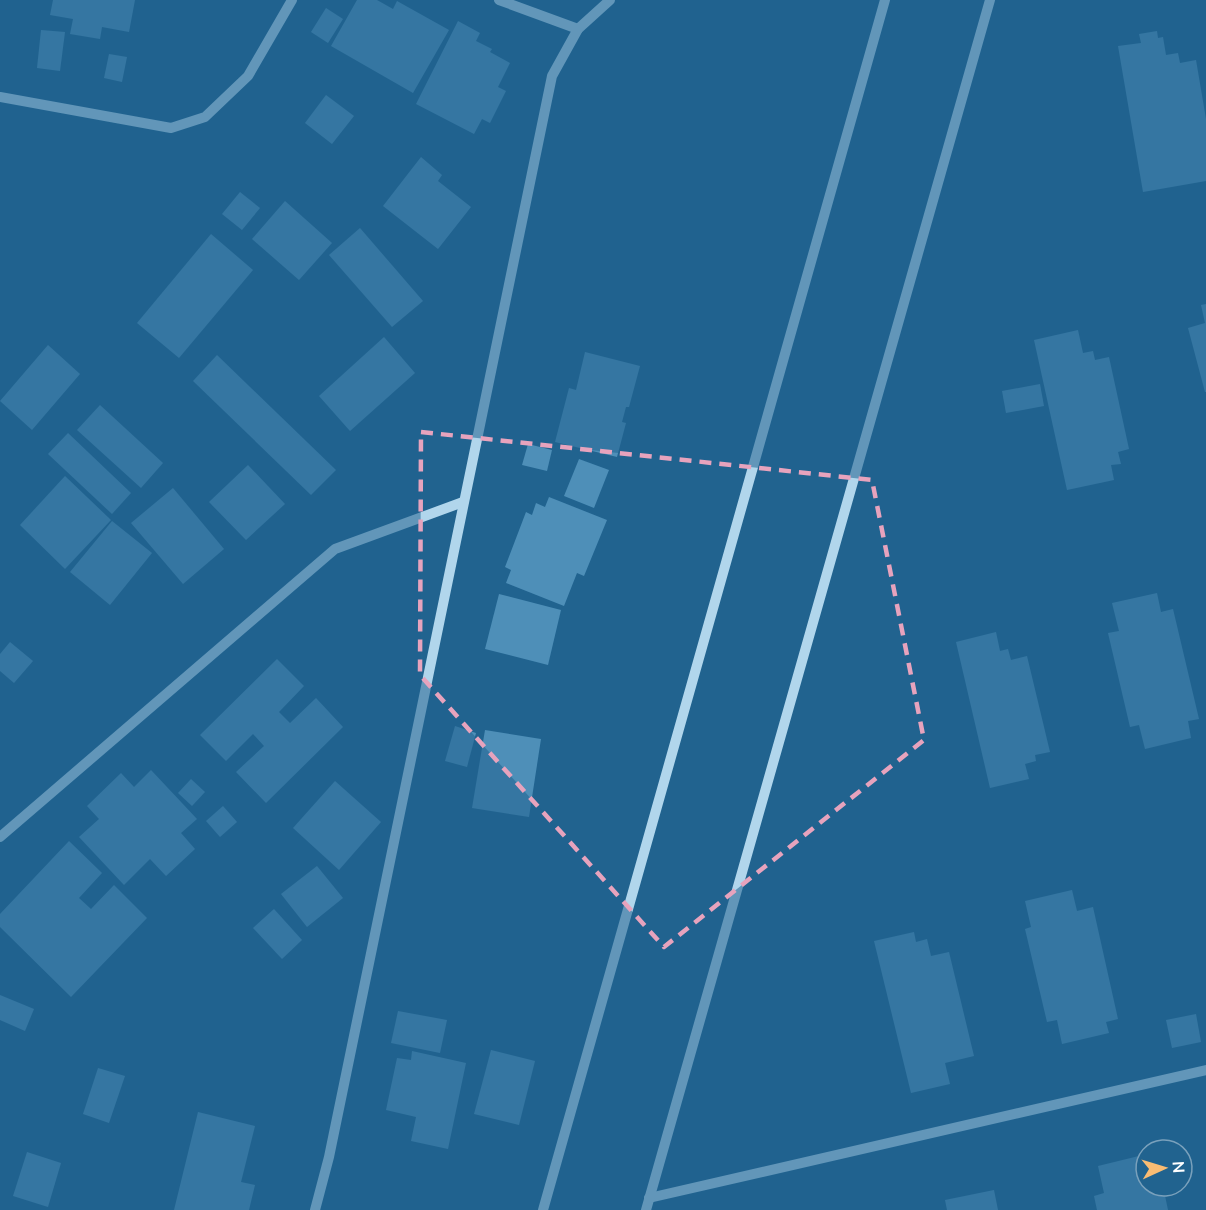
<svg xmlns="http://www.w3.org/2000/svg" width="1206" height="1210" font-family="'Nunito Sans',sans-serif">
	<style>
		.building { fill: #4e8fb8 }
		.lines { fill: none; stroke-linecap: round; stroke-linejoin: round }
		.minor { stroke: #b1d6ec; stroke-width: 10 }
		.marked { fill: none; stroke: #e7a3bd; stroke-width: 4.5; stroke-dasharray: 12 8; stroke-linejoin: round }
	</style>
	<rect width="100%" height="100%" fill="#21638f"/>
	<g class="building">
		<path d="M 53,0 L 135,0 L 129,32 L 102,27 L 100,39 L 70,34 L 73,19 L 50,15 Z"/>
		<path d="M 357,0 L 377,0 L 393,9 L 397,1 L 449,30 L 413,93 L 331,46 Z"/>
		<path d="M 326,8 L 343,19 L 328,43 L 311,32 Z"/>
		<path d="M 458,21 L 480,33 L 476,41 L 492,49 L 490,52 L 510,63 L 498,87 L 506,91 L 490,123 L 482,119 L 474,134 L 416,104 Z"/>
		<path d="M 41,30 L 65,32 L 60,71 L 37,68 Z"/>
		<path d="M 1157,31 L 1158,38 L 1163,37 L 1166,55 L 1178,53 L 1180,63 L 1196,60 L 1206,119 L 1206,181 L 1143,192 L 1118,46 L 1141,43 L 1139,34 Z"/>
		<path d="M 109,54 L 127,57 L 122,82 L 104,78 Z"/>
		<path d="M 326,95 L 354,116 L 332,144 L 305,123 Z"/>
		<path d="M 421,157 L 442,175 L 438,181 L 471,207 L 438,249 L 383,206 Z"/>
		<path d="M 240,192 L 260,208 L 242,230 L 222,214 Z"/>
		<path d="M 285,201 L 332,243 L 299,280 L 252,239 Z"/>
		<path d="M 360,228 L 423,301 L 392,327 L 329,255 Z"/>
		<path d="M 211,234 L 253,270 L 179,358 L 137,323 Z"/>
		<path d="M 1206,304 L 1206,392 L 1205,392 L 1188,328 L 1205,323 L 1201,305 Z"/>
		<path d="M 1078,330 L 1083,353 L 1093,351 L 1095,360 L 1109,357 L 1129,449 L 1118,452 L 1121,464 L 1111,465 L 1114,480 L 1067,490 L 1034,340 Z"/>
		<path d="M 384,337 L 415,373 L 350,431 L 319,396 Z"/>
		<path d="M 48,345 L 80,374 L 32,430 L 0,401 Z"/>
		<path d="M 585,352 L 640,366 L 629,407 L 626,407 L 622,422 L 626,423 L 617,457 L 555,442 L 569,388 L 576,390 Z"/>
		<path d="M 217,355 L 336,470 L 311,495 L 193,381 Z"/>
		<path d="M 1040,384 L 1044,406 L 1006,413 L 1002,391 Z"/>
		<path d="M 100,405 L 163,463 L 141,488 L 77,430 Z"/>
		<path d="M 68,433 L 131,493 L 112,514 L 48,454 Z"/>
		<path d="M 528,444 L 552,450 L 547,471 L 522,465 Z"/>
		<path d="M 579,459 L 609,470 L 594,508 L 564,496 Z"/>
		<path d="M 248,465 L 285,504 L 246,540 L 209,502 Z"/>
		<path d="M 65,476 L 111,520 L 65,569 L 20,525 Z"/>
		<path d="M 173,488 L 224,549 L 183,584 L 131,523 Z"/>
		<path d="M 549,497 L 607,520 L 584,576 L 577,573 L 564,606 L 506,583 L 511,570 L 505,567 L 526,512 L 532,515 L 536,503 L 545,507 Z"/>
		<path d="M 112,521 L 152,553 L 110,605 L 70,572 Z"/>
		<path d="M 1157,593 L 1161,612 L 1173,609 L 1199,719 L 1188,721 L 1191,738 L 1145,749 L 1139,725 L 1130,727 L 1108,633 L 1119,631 L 1112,603 Z"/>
		<path d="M 499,594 L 561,610 L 548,665 L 485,649 Z"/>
		<path d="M 996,632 L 1000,651 L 1008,649 L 1011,660 L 1027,656 L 1050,752 L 1035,755 L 1036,761 L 1025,764 L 1029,779 L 990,788 L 956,642 Z"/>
		<path d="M 10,642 L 33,661 L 14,683 L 0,671 L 0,654 Z"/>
		<path d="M 277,659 L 304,686 L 279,712 L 290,723 L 316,698 L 343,727 L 266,803 L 236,772 L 264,746 L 253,734 L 226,761 L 200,735 Z"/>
		<path d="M 455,726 L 476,733 L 467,767 L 445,761 Z"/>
		<path d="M 485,730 L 541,739 L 529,817 L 472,808 Z"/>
		<path d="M 151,770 L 197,819 L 181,833 L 195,849 L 166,876 L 150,859 L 124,885 L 79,837 L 99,819 L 87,806 L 121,773 L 134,787 Z"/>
		<path d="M 191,779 L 205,792 L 192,806 L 178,793 Z"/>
		<path d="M 335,781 L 381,822 L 339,870 L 293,828 Z"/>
		<path d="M 223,806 L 237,822 L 220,837 L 206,821 Z"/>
		<path d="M 69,841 L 102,873 L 79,898 L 91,909 L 114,885 L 147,918 L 71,997 L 0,927 L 0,914 Z"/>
		<path d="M 317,866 L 343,898 L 307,927 L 281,894 Z"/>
		<path d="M 1072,890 L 1077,911 L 1093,907 L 1118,1019 L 1106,1022 L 1109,1033 L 1062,1044 L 1057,1020 L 1047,1022 L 1025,929 L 1031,927 L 1025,901 Z"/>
		<path d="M 274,909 L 302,940 L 282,959 L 253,928 Z"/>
		<path d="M 914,932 L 916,942 L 927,939 L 931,956 L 949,952 L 974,1056 L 945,1063 L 950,1084 L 911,1093 L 874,941 Z"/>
		<path d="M 0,995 L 34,1009 L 25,1031 L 0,1020 Z"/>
		<path d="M 398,1011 L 447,1020 L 440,1053 L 391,1043 Z"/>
		<path d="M 1196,1014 L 1201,1042 L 1172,1048 L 1166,1020 Z"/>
		<path d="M 491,1050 L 535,1061 L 519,1125 L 474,1114 Z"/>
		<path d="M 412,1051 L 466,1063 L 448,1149 L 411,1141 L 416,1117 L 386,1110 L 397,1058 L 411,1060 Z"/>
		<path d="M 98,1068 L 125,1076 L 109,1123 L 83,1114 Z"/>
		<path d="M 198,1112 L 255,1126 L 241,1182 L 255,1185 L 249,1210 L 174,1210 Z"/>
		<path d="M 27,1152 L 61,1163 L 48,1207 L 13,1196 Z"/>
		<path d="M 1143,1155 L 1146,1168 L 1146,1186 L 1163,1186 L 1168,1210 L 1097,1210 L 1094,1196 L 1104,1193 L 1098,1166 Z"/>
		<path d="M 994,1190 L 998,1210 L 947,1210 L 945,1200 Z"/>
	</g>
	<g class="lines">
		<g class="minor">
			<path d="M 499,0 L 578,29"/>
			<path d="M 0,97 L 171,128 L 205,117 L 248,76 L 292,0"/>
			<path d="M 0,837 L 335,549 L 463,502"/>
			<path d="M 649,1198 L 1206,1070"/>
			<path d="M 315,1210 L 329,1157 L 552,76 L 578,29 L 610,0"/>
			<path d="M 543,1210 L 885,0"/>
			<path d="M 646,1210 L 990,0"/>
		</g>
	</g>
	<path d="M0 0H1206V1210H0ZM 421,432 L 872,480 L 924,740 L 664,947 L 420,675 Z" fill="#21638f" fill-opacity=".55" fill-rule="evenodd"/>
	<path class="marked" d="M 421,432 L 872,480 L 924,740 L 664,947 L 420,675 Z"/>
	<g transform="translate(1164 1168) rotate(86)"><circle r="28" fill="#21638f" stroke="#7aa1bc" stroke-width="1.5"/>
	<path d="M0-4.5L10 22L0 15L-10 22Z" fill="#f9bc73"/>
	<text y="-9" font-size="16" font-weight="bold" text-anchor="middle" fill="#ffffff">N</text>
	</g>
</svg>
